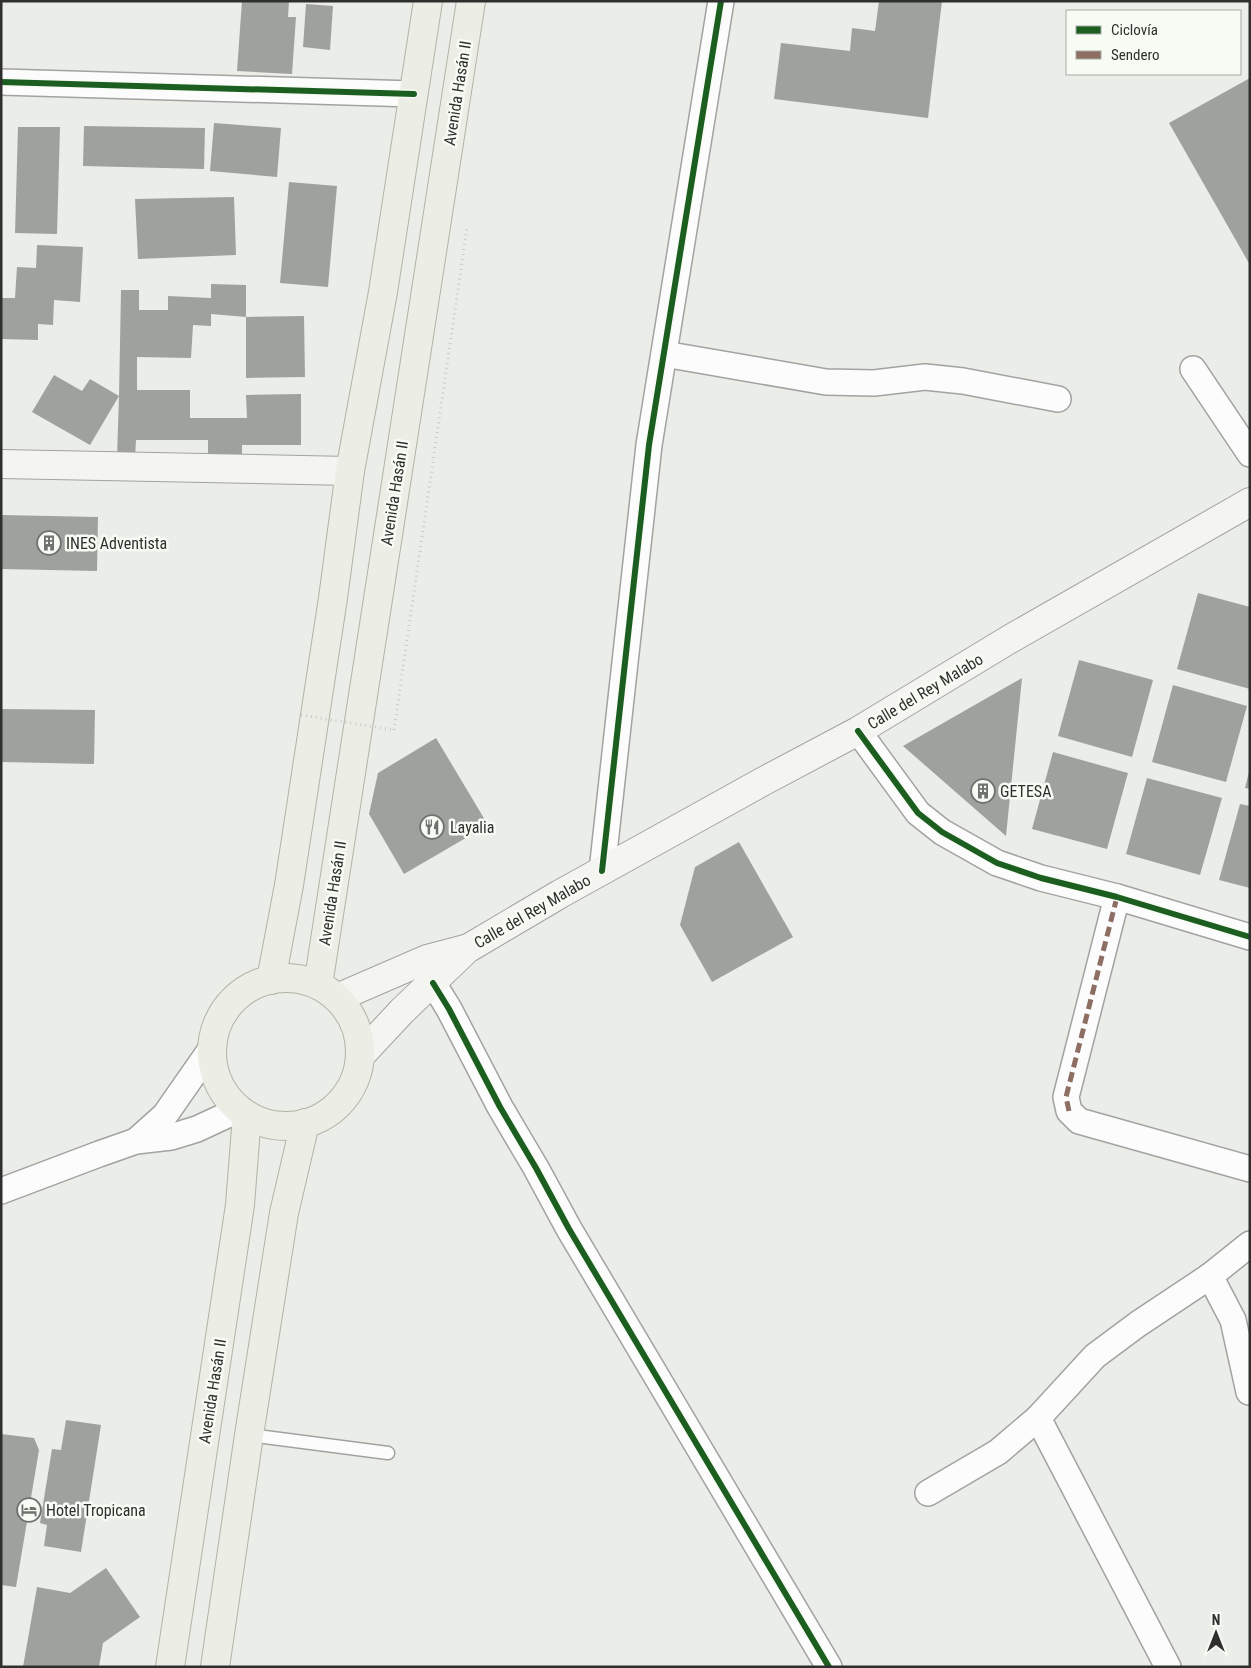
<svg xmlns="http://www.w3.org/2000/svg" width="1251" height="1668" font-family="'Roboto Condensed',sans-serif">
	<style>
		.building { fill: #9fa19e }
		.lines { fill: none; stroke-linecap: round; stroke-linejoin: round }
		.lane-casing { stroke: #a1a3a0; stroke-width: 15 }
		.street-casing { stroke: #a1a3a0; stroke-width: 28 }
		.secondary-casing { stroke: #a1a3a0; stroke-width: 30 }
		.primary-casing { stroke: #b1b4a5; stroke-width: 30 }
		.path { stroke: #cacbc9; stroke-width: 3; stroke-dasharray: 1 4; stroke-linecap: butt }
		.lane { stroke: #fcfcfc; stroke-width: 12 }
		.street { stroke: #fcfcfc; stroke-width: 25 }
		.secondary { stroke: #f4f5f0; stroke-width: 28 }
		.primary { stroke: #ecede5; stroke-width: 28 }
		.path-bridge { stroke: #cacbc9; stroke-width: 3; stroke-dasharray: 1 4; stroke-linecap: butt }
		.quiet { stroke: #8d6e63; stroke-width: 5; stroke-dasharray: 10 5; stroke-linecap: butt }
		.cycleway-casing { stroke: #f7fbf4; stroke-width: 9 }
		.cycleway { stroke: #1b5e20; stroke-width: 6 }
		.labels { text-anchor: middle; stroke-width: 5; stroke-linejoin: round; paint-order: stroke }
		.street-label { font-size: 16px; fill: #2f302e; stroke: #f7fbf4 }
		.poi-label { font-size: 16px; fill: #2f302e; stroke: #f7fbf4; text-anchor: start }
	</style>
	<rect width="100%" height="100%" fill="#eaede8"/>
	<g class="building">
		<path d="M 242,1 L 289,1 L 288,17 L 296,17 L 292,74 L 237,71 Z"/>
		<path d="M 879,1 L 942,1 L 928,118 L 774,99 L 781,43 L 850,51 L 852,28 L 875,31 Z"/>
		<path d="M 306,4 L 333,6 L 330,50 L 303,47 Z"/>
		<path d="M 1250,78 L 1250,265 L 1169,123 Z"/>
		<path d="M 214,123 L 281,128 L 277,177 L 210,171 Z"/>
		<path d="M 84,126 L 205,128 L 204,169 L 83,166 Z"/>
		<path d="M 18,127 L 60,127 L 57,234 L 15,233 Z"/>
		<path d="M 289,182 L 337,186 L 328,287 L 280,283 Z"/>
		<path d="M 234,197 L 236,255 L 138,259 L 135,199 Z"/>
		<path d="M 37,245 L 83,247 L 80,302 L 54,300 L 53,325 L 38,324 L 38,340 L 1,339 L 1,298 L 15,298 L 17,267 L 36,268 Z"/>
		<path d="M 211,284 L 246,285 L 246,317 L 211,314 L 211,326 L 193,325 L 191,358 L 137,357 L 137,390 L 190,390 L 190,418 L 247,418 L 246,395 L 301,394 L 301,445 L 242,445 L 242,454 L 208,454 L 208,440 L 136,440 L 135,458 L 117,457 L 119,396 L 90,445 L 32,412 L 54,375 L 82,391 L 90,379 L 119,396 L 121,290 L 139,290 L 139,310 L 168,310 L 168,296 L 211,298 Z"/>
		<path d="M 304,316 L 305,377 L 246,378 L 246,317 Z"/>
		<path d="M 1,515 L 98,517 L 97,571 L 1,569 Z"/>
		<path d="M 1198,593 L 1250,607 L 1250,689 L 1177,669 Z"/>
		<path d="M 1079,660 L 1153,680 L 1132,757 L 1058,736 Z"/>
		<path d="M 1022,678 L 1006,836 L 903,746 Z"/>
		<path d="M 1173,685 L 1247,706 L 1226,782 L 1152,762 Z"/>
		<path d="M 1,709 L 95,710 L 94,764 L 1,762 Z"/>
		<path d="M 436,738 L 488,825 L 404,874 L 369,814 L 378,773 Z"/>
		<path d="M 1053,752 L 1128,773 L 1107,849 L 1032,829 Z"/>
		<path d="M 1249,772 L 1250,772 L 1250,789 L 1245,788 Z"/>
		<path d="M 1147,778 L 1222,798 L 1200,875 L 1126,854 Z"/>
		<path d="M 1240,804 L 1250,806 L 1250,888 L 1219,880 Z"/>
		<path d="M 739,842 L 793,937 L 712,982 L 680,925 L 695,867 Z"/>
		<path d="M 66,1420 L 101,1425 L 81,1552 L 44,1546 L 47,1525 L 40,1523 L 52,1449 L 61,1450 Z"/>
		<path d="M 1,1434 L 34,1438 L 39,1450 L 16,1587 L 1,1585 Z"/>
		<path d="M 106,1568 L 140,1617 L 103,1643 L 99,1667 L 23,1667 L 37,1587 L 70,1593 Z"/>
	</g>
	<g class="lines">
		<g class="lane-casing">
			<path id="lane" d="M 249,1435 L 388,1453"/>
		</g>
		<g class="street-casing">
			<g id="street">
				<path d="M 1,82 L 414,94"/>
				<path d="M 664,354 L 826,382 L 874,383 L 925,377 L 963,381 L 1058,399"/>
				<path d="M 1193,369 L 1250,454"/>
				<path d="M 858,731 L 918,813 L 942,832 L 997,863 L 1041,878 L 1117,897 L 1250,937"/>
				<path d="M 602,871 L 649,445 L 721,1"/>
				<path d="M 1117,897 L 1066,1097 L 1069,1111 L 1079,1121 L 1250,1169"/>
				<path d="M 433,983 L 449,1009 L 500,1107 L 536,1168 L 569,1229 L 829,1667"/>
				<path d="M 136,1141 L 165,1115 L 211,1049"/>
				<path d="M 1,1191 L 99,1154 L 136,1141 L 171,1137 L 197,1129 L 240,1109"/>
				<path d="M 1210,1276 L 1233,1320 L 1249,1392"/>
				<path d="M 1038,1418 L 1168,1667"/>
				<path d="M 928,1493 L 998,1452 L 1038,1418 L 1095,1356 L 1138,1324 L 1210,1276 L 1250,1244"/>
			</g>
		</g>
		<g class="secondary-casing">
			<g id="secondary">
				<path d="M 1,464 L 350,471"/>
				<path d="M 337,998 L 427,959 L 465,949"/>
				<path d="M 360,1056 L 402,1011 L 467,949 L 560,894 L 762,782 L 858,731 L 1010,639 L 1250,502"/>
			</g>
		</g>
		<g class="primary-casing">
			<g id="primary">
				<circle cx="286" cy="1052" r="74"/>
				<path d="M 271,980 L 289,885 L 333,598 L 350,471 L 383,292 L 428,1"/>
				<path d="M 318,985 L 471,1"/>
				<path d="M 170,1667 L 240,1205 L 247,1115"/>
				<path d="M 215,1667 L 249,1435 L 284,1213 L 305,1123"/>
			</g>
		</g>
		<path class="path" d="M 394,730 L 467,227"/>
		<use href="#lane" class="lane"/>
		<use href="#street" class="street"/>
		<use href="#secondary" class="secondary"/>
		<use href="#primary" class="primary"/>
		<path class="path-bridge" d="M 301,715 L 394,730"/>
		<path class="quiet" d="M 1069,1111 L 1066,1097 L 1117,897"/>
		<g class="cycleway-casing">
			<g id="cycleway">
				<path d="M 1,82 L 414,94"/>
				<path d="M 858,731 L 918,813 L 942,832 L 997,863 L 1041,878 L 1117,897 L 1250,937"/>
				<path d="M 602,871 L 649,445 L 721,1"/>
				<path d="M 433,983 L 449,1009 L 500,1107 L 536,1168 L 569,1229 L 829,1667"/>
			</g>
		</g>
		<use href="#cycleway" class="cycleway"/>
	</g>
	<defs>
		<g id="building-ring" transform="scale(1.25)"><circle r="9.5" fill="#f7fbf4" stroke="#70726f" stroke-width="1.5"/><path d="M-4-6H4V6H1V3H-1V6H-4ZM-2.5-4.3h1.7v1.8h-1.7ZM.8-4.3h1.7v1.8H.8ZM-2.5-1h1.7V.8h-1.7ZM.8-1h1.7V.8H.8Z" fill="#70726f"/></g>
		<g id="restaurant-ring" transform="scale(1.25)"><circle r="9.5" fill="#f7fbf4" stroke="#70726f" stroke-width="1.5"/><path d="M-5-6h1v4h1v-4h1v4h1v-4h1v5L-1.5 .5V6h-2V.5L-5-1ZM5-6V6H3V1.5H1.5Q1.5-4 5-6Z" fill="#70726f"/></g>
		<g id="hotel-ring" transform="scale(1.25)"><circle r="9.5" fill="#f7fbf4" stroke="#70726f" stroke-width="1.5"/><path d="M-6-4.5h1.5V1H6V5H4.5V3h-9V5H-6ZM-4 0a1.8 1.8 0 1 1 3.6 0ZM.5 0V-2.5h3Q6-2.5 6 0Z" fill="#70726f"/></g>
	</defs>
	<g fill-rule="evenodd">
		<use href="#building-ring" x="49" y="543"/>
		<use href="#building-ring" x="983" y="791"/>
		<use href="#restaurant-ring" x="432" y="827"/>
		<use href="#hotel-ring" x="29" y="1510"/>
	</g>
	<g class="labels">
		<g class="street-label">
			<text transform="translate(457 93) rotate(-81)" y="6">Avenida Hasán II</text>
			<text transform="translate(394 493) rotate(-81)" y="6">Avenida Hasán II</text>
			<text transform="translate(925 691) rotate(-31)" y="6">Calle del Rey Malabo</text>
			<text transform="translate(332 893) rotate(-81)" y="6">Avenida Hasán II</text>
			<text transform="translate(532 911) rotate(-30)" y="6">Calle del Rey Malabo</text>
			<text transform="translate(212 1391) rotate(-81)" y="6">Avenida Hasán II</text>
		</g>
		<g class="poi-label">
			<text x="66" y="549">INES Adventista</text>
			<text x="1000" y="797">GETESA</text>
			<text x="450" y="833">Layalia</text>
			<text x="46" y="1516">Hotel Tropicana</text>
		</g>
	</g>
	<rect width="1251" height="1668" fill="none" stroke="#2f302e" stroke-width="5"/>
	<rect x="1066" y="10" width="175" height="65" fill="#f7fbf4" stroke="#a7aaa5"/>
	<rect x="1076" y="26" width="25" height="8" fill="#1b5e20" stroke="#a7aaa5"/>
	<text x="1111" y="35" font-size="15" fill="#2f302e">Ciclovía</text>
	<rect x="1076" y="51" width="25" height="8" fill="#8d6e63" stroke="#a7aaa5"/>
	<text x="1111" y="60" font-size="15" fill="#2f302e">Sendero</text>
	<g transform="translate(1216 1633)" stroke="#f7fbf4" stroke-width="4" paint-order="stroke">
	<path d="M0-4L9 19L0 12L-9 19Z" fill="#2f302e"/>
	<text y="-8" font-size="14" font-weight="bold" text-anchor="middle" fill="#2f302e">N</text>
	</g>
</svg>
